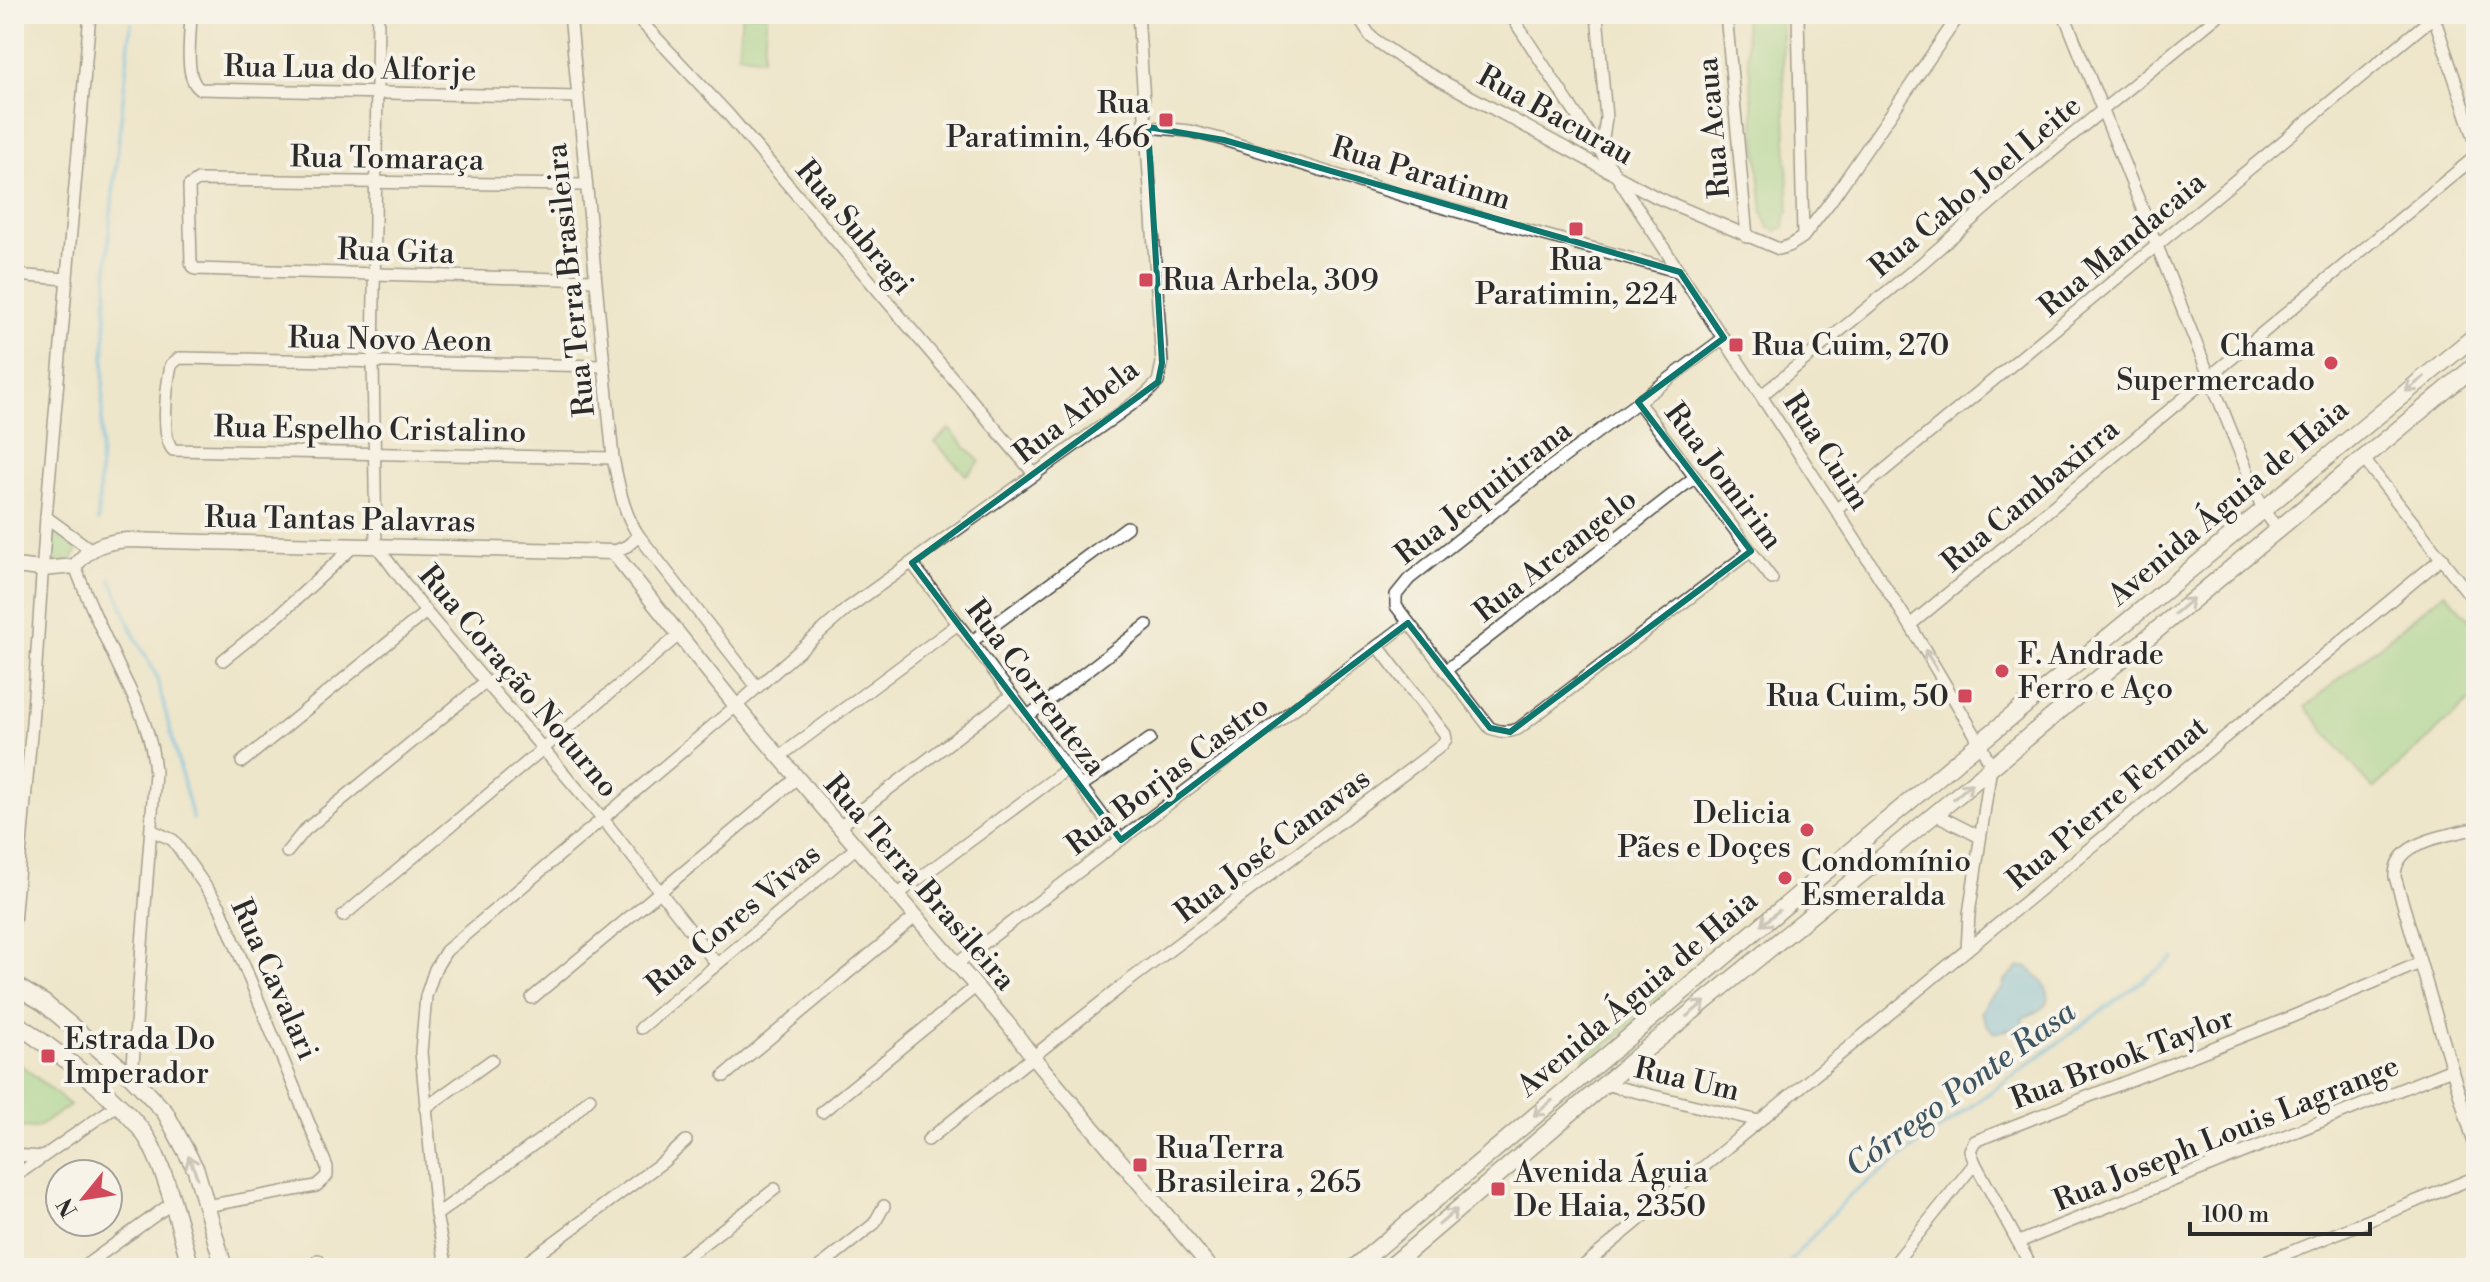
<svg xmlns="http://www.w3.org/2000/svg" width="2490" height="1282" font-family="'Libre Bodoni',serif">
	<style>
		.green { fill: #95d389; stroke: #607f5a; stroke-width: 2 }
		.water { fill: #6bbbe6; stroke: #4b7388; stroke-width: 2 }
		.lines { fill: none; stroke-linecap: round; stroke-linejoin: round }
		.stream { stroke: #6bbbe6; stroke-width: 4 }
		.minor-casing { stroke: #484743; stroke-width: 14 }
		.tertiary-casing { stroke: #484743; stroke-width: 17 }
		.secondary-casing { stroke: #484743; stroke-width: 19 }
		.minor { stroke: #fff; stroke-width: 11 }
		.tertiary { stroke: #fff; stroke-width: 14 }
		.secondary { stroke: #fff; stroke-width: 16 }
		.oneway { stroke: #a0a0a0 }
		.marked { fill: none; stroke: #0f766e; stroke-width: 6; stroke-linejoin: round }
		.poi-dot { fill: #d1495b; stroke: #f7f3e8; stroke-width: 3 }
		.labels { text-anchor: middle; stroke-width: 8; stroke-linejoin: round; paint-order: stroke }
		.street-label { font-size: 30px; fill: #2b2b2b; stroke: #f7f3e8 }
		.poi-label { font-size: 30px; fill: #2b2b2b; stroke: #f7f3e8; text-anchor: start }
		.water-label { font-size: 32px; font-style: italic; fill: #3e5663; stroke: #f7f3e8 }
	</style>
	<rect width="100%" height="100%" fill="#f7f3e8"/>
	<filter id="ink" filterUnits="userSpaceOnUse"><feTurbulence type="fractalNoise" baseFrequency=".0125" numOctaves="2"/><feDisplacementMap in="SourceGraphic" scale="16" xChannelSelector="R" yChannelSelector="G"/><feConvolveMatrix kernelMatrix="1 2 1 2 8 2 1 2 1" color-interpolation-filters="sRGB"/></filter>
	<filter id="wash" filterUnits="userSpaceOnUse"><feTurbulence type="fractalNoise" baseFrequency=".006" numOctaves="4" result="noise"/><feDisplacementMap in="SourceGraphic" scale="32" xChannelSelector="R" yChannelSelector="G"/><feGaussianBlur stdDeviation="1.8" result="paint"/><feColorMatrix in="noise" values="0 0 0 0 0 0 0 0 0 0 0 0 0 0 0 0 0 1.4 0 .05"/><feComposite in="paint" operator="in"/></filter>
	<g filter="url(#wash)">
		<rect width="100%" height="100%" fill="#eee6cb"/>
		<g class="green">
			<path d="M 742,14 L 767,14 L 763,58 L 738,54 Z"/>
			<path d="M 1744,14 L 1781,14 L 1789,212 L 1786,213 L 1784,227 L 1776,231 L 1768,227 L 1763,213 Z"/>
			<path d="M 949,429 L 980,462 L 966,475 L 935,442 Z"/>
			<path d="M 51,527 L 78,546 L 72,561 L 48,561 Z"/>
			<path d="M 2445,592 L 2476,626 L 2476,695 L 2373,789 L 2305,707 Z"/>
			<path d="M 1663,989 L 1668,994 L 1587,1062 L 1584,1058 Z"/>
			<path d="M 14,1059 L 70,1105 L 37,1128 L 14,1127 Z"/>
		</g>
		<path class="water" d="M 2019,967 L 2028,967 C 2054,991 2059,1006 2022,1018 L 2024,1026 L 1995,1033 L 1987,1025 L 1981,1012 L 1988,1000 L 2003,988 L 2004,981 Z"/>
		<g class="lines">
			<g class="stream">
				<path d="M 98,521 L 109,232 L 131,24"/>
				<path d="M 111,579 L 134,635 L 156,675 L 193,819"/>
				<path d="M 1784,1268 L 1851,1194 L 2174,958"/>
			</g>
		</g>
	</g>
	<g filter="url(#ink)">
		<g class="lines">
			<g class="minor-casing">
				<g id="minor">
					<path d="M 191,14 C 191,33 183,79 200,89 L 578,97"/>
					<path d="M 378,14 L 373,363 L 376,545 L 426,612 L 603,819 L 716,963"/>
					<path d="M 570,14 L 613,458 C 619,486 623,513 639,536 L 757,687"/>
					<path d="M 634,14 L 728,114 L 1035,475"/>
					<path d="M 1356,14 L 1371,37 L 1405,61 L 1656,197 L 1779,249 L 1789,246 L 1803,237 L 1830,202 L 1960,14"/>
					<path d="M 1510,14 L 1836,510 L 1910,625 L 1980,743 L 1991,767 L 1969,914 L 1967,950"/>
					<path d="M 1597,14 L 1606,118 L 1601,151"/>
					<path d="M 1726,14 L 1747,237"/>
					<path d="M 1798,14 L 1803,236"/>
					<path d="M 2064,14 L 2263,510 L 2277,528"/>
					<path d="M 2433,14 L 2476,143"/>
					<path d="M 1148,127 L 1190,131 L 1224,140 L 1430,204 L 1680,272"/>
					<path d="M 586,185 L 198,180 L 189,186 L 191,263 L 195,269 L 595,280"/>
					<path d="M 14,275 L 67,279"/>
					<path d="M 1724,338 L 1548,469 L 1409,579 L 1396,595 L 1396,606 L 1490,728 C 1501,732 1507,733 1518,729 L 1751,551"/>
					<path d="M 604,366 L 179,358 L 171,365 C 167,384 160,436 173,450 L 613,458"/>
					<path d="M 2466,374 L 2476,387"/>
					<path d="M 1762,395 L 1922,263 L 2022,176 L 2220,14"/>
					<path d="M 1638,402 L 1772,579"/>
					<path d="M 2362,457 L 2476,603"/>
					<path d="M 1836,510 L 2437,14"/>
					<path d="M 46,517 L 90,549"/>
					<path d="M 613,552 L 627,546 L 639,536"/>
					<path d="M 912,563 L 1121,840"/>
					<path d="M 75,566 C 87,599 102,631 117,663 C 135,701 152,729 155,773 L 132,1077"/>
					<path d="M 1910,625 L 2476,156"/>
					<path d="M 971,642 L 1127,527"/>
					<path d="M 223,660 L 278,616 L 353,547"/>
					<path d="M 1445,671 L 1695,477"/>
					<path d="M 1028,716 L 1147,625"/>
					<path d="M 779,757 L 958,624"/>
					<path d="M 242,762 L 426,612"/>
					<path d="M 1081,786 L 1150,739"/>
					<path d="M 1935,814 L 1980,837"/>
					<path d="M 839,827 L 1012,695"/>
					<path d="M 2476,828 C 2448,836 2394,840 2395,877 L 2476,1150"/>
					<path d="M 151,830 L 173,840 L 220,907 L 327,1167 L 327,1176 L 316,1186 L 206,1206"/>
					<path d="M 287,852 L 305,830 L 485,682"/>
					<path d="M 897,895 L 1067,769"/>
					<path d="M 343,916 L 679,635"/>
					<path d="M 14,922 L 32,724 L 46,517 L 90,14"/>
					<path d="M 955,965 L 1408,623"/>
					<path d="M 532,998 L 797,778"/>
					<path d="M 641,1028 L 857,847"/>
					<path d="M 724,1076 L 915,917"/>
					<path d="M 1604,1084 L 1759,1121"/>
					<path d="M 425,1108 L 492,1060"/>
					<path d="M 822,1112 L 974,988"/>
					<path d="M 928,1140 L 1122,986 L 1441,746 L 1446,739 L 1445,734 L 1378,646"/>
					<path d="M 14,1155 L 42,1157"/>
					<path d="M 14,1177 L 117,1105"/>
					<path d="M 436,1215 L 566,1121 L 590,1098"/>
					<path d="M 2019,1242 L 2452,1069"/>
					<path d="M 318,1260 L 321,1268"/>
					<path d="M 82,1268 L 172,1203"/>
					<path d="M 447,1268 L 436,1215 L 421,1052 L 426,996 L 435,969 L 446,951 L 736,706 L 848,608 L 1145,395 L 1158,382 L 1162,363 L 1138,14"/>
					<path d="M 519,1268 L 664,1161 L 686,1141"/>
					<path d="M 672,1268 L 775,1189"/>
					<path d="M 818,1268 L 874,1224 L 884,1206"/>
					<path d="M 942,1268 L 950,1265 L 957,1268"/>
					<path d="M 1581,1268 L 2442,558"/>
					<path d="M 1891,1268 L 1975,1163"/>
					<path d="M 2032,1268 L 1975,1163 L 1970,1150 L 1975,1141 L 2284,1020 L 2420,963"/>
					<path d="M 2251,1268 L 2476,1177"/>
				</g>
			</g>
			<g class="tertiary-casing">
				<path id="tertiary" d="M 14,566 L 42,569 L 75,566 C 90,547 103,542 127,540 L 613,552 L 736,706 L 1009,1025 L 1033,1057 L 1211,1268"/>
			</g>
			<g class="secondary-casing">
				<g id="secondary">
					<path d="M 14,985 L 44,1003 L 132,1077 L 165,1112 L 196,1170 L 224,1268"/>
					<path d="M 14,1022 C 50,1046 132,1107 151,1145 C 170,1183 179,1227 191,1268"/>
					<path d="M 1354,1268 L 1961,758 L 2476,335"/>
					<path d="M 1389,1268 L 1634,1059 L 1940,810 L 2476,365"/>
				</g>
			</g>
			<use href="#minor" class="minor"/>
			<use href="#tertiary" class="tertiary"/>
			<use href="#secondary" class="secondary"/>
		</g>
		<defs><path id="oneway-shaft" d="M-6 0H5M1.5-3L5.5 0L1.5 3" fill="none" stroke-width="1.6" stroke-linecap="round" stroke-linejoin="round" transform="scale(2)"/></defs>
		<g class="oneway">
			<use href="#oneway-shaft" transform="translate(2415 384) rotate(141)"/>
			<use href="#oneway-shaft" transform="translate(2184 606) rotate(-40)"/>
			<use href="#oneway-shaft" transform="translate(1931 660) rotate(-121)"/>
			<use href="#oneway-shaft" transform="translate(1963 791) rotate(-40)"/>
			<use href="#oneway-shaft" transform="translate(1770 918) rotate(140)"/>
			<use href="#oneway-shaft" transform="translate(1696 1009) rotate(-39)"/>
			<use href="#oneway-shaft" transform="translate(1543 1108) rotate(140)"/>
			<use href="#oneway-shaft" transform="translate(193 1167) rotate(-113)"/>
			<use href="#oneway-shaft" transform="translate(1448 1217) rotate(-41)"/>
		</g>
	</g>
	<path d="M0 0H2490V1282H0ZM 1148,127 L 1224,140 L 1680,272 L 1724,338 L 1638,402 L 1751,551 L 1510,732 L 1490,728 L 1408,623 L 1121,840 L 912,563 L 1158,382 L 1162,363 Z" fill="#eee6cb" fill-opacity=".55" fill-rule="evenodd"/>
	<path class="marked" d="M 1148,127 L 1224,140 L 1680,272 L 1724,338 L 1638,402 L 1751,551 L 1510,732 L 1490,728 L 1408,623 L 1121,840 L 912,563 L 1158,382 L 1162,363 Z"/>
	<g class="poi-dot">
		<rect x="1158" y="112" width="16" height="16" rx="4"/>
		<rect x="1568" y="221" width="16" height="16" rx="4"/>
		<rect x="1138" y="272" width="16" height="16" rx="4"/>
		<rect x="1728" y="337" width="16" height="16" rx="4"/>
		<circle cx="2331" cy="363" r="8"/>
		<circle cx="2002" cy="671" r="8"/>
		<rect x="1957" y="688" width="16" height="16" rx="4"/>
		<circle cx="1807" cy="830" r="8"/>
		<circle cx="1785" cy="878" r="8"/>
		<rect x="40" y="1048" width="16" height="16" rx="4"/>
		<rect x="1132" y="1157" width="16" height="16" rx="4"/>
		<rect x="1490" y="1181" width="16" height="16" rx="4"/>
	</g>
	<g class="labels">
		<g class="street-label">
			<text transform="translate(350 68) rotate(1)" y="10">Rua Lua do Alforje</text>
			<text transform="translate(1556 115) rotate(29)" y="10">Rua Bacurau</text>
			<text transform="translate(1713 128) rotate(-95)" y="10">Rua Acaua</text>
			<text transform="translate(387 158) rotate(1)" y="10">Rua Tomaraça</text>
			<text transform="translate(1421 173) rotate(17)" y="10">Rua Paratinm</text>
			<text transform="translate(1975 186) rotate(-40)" y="10">Rua Cabo Joel Leite</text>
			<text transform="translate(855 227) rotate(50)" y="10">Rua Subragi</text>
			<text transform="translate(2122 244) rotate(-40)" y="10">Rua Mandacaia</text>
			<text transform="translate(396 251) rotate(2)" y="10">Rua Gita</text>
			<text transform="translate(570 280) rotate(-96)" y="10">Rua Terra Brasileira</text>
			<text transform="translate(390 339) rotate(1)" y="10">Rua Novo Aeon</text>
			<text transform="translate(1076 411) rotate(-38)" y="10">Rua Arbela</text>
			<text transform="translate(370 429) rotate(1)" y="10">Rua Espelho Cristalino</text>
			<text transform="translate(1827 451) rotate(57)" y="10">Rua Cuim</text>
			<text transform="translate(1724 476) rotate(53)" y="10">Rua Jomirim</text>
			<text transform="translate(1483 492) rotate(-38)" y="10">Rua Jequitirana</text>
			<text transform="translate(2030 495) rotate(-40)" y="10">Rua Cambaxirra</text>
			<text transform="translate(2228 502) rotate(-40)" y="10">Avenida Águia de Haia</text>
			<text transform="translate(340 519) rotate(1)" y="10">Rua Tantas Palavras</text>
			<text transform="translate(1555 555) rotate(-38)" y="10">Rua Arcangelo</text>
			<text transform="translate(519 681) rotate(50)" y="10">Rua Coração Noturno</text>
			<text transform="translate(1036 687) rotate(53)" y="10">Rua Correnteza</text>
			<text transform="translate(1167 775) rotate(-37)" y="10">Rua Borjas Castro</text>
			<text transform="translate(2107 803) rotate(-40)" y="10">Rua Pierre Fermat</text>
			<text transform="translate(1272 845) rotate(-37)" y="10">Rua José Canavas</text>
			<text transform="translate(920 882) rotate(49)" y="10">Rua Terra Brasileira</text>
			<text transform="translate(733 919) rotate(-40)" y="10">Rua Cores Vivas</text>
			<text transform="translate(275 979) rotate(66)" y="10">Rua Cavalari</text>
			<text transform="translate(1637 993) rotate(-40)" y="10">Avenida Águia de Haia</text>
			<text transform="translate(2122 1058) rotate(-21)" y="10">Rua Brook Taylor</text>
			<text transform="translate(1687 1079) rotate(13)" y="10">Rua Um</text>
			<text transform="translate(2226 1133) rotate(-22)" y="10">Rua Joseph Louis Lagrange</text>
		</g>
		<g class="poi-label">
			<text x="1150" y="113" text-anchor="end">Rua<tspan x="1150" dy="34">Paratimin, 466</tspan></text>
			<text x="1576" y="270" text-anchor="middle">Rua<tspan x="1576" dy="34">Paratimin, 224</tspan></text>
			<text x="1162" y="290">Rua Arbela, 309</text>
			<text x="1752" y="355">Rua Cuim, 270</text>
			<text x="2315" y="356" text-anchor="end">Chama<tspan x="2315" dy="34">Supermercado</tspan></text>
			<text x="2018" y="664">F. Andrade<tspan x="2018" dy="34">Ferro e Aço</tspan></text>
			<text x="1949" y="706" text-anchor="end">Rua Cuim, 50</text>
			<text x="1791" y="823" text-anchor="end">Delicia<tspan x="1791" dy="34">Pães e Doçes</tspan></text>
			<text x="1801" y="871">Condomínio<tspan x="1801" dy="34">Esmeralda</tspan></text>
			<text x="64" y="1049">Estrada Do<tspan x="64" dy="34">Imperador</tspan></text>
			<text x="1156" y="1158">RuaTerra<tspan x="1156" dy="34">Brasileira , 265</tspan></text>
			<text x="1514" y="1182">Avenida Águia<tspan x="1514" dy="34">De Haia, 2350</tspan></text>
		</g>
		<g class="water-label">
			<text transform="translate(1960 1088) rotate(-36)" y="11">Córrego Ponte Rasa</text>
		</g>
	</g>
	<rect width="2490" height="1282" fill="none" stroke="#f7f3e8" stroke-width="48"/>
	<g transform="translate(84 1198) rotate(240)"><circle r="38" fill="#f7f3e8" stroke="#a5a39c" stroke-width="2"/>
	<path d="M0-6L14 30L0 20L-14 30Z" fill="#d1495b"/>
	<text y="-12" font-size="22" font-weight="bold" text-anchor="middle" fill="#2b2b2b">N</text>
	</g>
	<path d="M2190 1222v12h180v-12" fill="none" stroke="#2b2b2b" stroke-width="4"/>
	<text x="2202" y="1222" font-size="24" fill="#2b2b2b" stroke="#f7f3e8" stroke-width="6" paint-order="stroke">100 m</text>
</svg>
